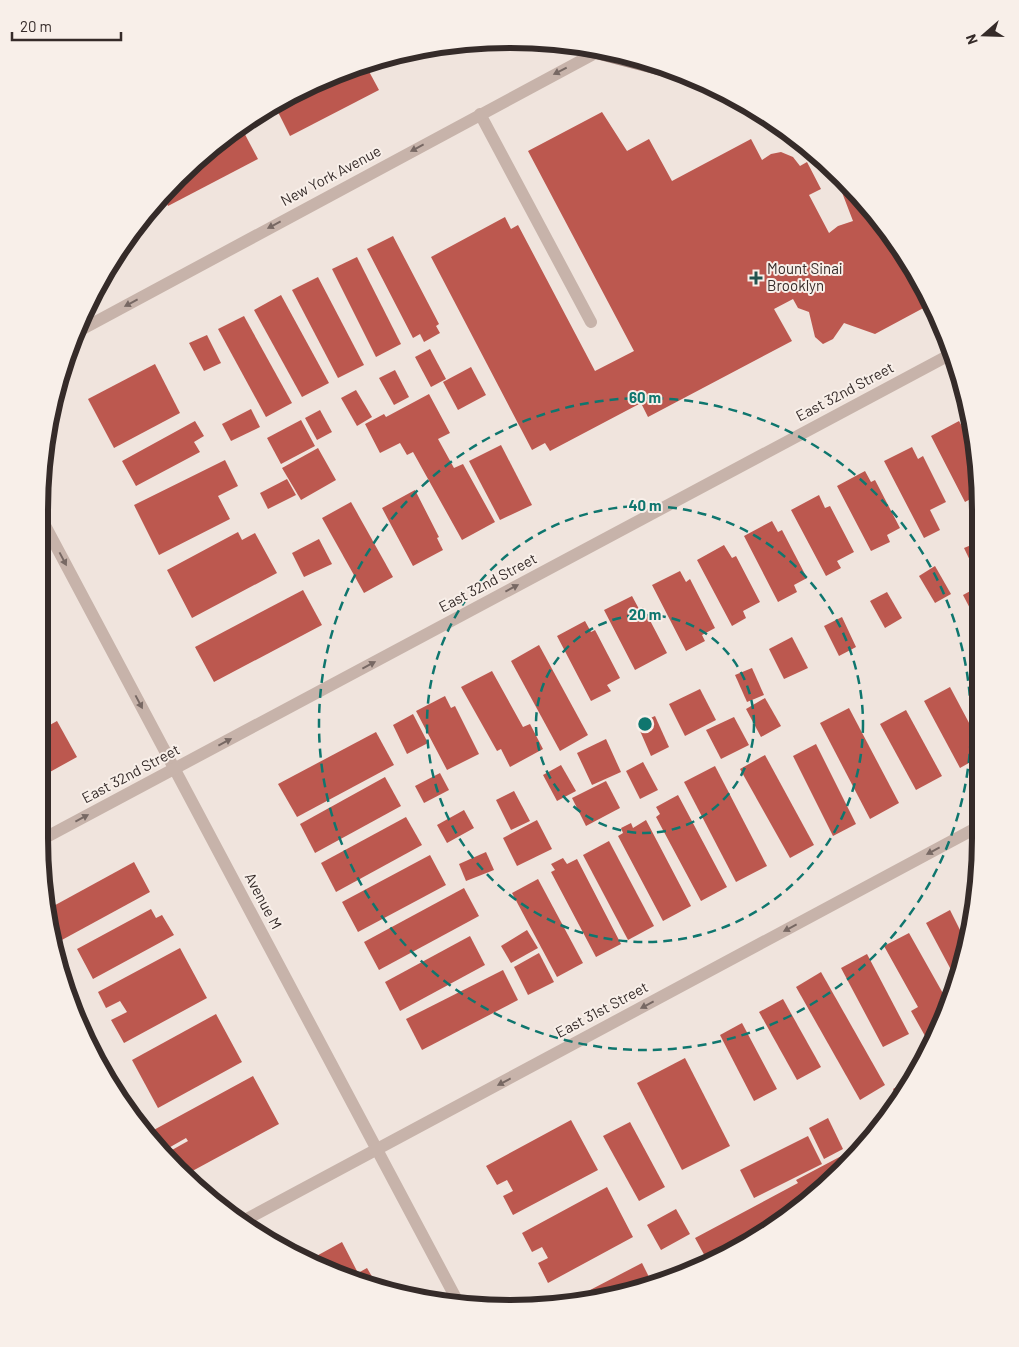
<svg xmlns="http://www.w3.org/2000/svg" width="1019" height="1347" font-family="Barlow,sans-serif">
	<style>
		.building { fill: #bc584f }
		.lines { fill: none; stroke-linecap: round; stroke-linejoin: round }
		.lane { stroke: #c7b3aa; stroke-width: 12 }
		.street { stroke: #c7b3aa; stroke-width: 12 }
		.secondary { stroke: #9b827b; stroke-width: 12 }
		.oneway { fill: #776863 }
		.ring { fill: none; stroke: #0f766e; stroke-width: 2.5; stroke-dasharray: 9 6 }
		.poi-dot { fill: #22534f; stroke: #f8efe9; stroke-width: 2 }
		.labels { text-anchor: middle; stroke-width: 4; stroke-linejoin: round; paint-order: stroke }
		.street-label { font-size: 15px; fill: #352b29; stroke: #f8efe9 }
		.poi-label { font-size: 15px; fill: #352b29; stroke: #f8efe9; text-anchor: start }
		.rim { fill: none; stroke: #352b29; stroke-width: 6 }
		.centre { fill: #0f766e; stroke: #f8efe9; stroke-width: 2.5 }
		.ring-label { font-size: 15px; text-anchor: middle; font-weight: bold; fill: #0f766e; stroke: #f8efe9; stroke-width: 4; stroke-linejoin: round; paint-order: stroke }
	</style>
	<rect width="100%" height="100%" fill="#f0e4dd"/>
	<g class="building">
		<path d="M 365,64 L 379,90 L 290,136 L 274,104 L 329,75 Z"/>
		<path d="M 602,112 L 627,151 L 649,139 L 672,181 L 751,139 L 762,160 L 771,154 L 781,152 L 793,157 L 800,166 L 807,162 L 821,189 L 809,195 L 829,233 L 838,226 L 853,221 L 833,169 L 842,176 L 883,227 L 880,228 L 885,233 L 895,250 L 901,248 L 929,305 L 875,334 L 844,323 L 833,339 L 823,344 L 815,337 L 809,312 L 798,308 L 793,299 L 774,309 L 792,341 L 648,417 L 641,403 L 550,451 L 545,443 L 532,450 L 431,257 L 505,217 L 511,229 L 518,225 L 595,371 L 634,351 L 528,151 Z"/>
		<path d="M 240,125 L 258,159 L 168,206 L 164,197 Z"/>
		<path d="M 393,236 L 439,324 L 436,326 L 440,333 L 424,342 L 420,334 L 413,338 L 367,249 Z"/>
		<path d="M 357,257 L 401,344 L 376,357 L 332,269 Z"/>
		<path d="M 318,277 L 364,365 L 338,378 L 292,290 Z"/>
		<path d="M 281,295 L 329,383 L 302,397 L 254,310 Z"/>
		<path d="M 244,316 L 292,403 L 266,417 L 218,329 Z"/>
		<path d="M 207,335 L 221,363 L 204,371 L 189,343 Z"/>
		<path d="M 430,349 L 446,379 L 431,387 L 415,357 Z"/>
		<path d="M 155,364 L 180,413 L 114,448 L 88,399 Z"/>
		<path d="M 471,367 L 486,395 L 458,410 L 443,382 Z"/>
		<path d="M 395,370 L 409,397 L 394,405 L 379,378 Z"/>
		<path d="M 356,390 L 372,417 L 357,426 L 341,398 Z"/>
		<path d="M 429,394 L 450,433 L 438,439 L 454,468 L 463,464 L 495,522 L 462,540 L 413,452 L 407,455 L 400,443 L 380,453 L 365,424 L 384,414 L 386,417 Z"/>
		<path d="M 251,409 L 260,427 L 231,441 L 222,424 Z"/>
		<path d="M 320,410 L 332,432 L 317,440 L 305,418 Z"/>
		<path d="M 301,420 L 315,446 L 281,464 L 267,438 Z"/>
		<path d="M 195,421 L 204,436 L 194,442 L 200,452 L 136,486 L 122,461 Z"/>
		<path d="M 959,421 L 965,432 L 969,430 L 976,448 L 976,496 L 965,502 L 931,436 Z"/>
		<path d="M 501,445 L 532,505 L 500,520 L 469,461 Z"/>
		<path d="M 912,447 L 918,459 L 923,456 L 946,502 L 930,510 L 940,530 L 924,538 L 884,461 Z"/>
		<path d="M 318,448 L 336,480 L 301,500 L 282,468 Z"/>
		<path d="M 225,460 L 238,486 L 218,496 L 230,519 L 159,555 L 134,505 Z"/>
		<path d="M 865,471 L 871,482 L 875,480 L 900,528 L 887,535 L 890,542 L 871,551 L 837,486 Z"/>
		<path d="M 287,479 L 296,495 L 268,509 L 260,493 Z"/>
		<path d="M 415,490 L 439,537 L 437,538 L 443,550 L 413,566 L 382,508 Z"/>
		<path d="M 819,495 L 825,508 L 830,506 L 854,552 L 837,561 L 841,568 L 826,576 L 791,510 Z"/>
		<path d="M 351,502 L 393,577 L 364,593 L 322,518 Z"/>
		<path d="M 772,521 L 778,532 L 782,530 L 807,578 L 794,585 L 797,592 L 778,602 L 744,536 Z"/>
		<path d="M 238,532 L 242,540 L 255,533 L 277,573 L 192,618 L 167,570 Z"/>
		<path d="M 319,539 L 332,564 L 304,577 L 292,553 Z"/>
		<path d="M 976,543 L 976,573 L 964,548 Z"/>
		<path d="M 724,545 L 732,558 L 736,556 L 760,602 L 743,611 L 746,618 L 732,626 L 697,560 Z"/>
		<path d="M 935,566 L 951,594 L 935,603 L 919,576 Z"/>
		<path d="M 680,571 L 686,582 L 690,579 L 715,628 L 702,635 L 705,641 L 686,651 L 652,585 Z"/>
		<path d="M 976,588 L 976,620 L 963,595 Z"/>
		<path d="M 303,590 L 322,625 L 214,682 L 195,647 Z"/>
		<path d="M 887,592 L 902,618 L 885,628 L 870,601 Z"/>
		<path d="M 632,596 L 639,609 L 643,607 L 667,653 L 635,670 L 604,610 Z"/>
		<path d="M 842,617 L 856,647 L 839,656 L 824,626 Z"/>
		<path d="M 585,621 L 591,632 L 595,630 L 620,678 L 607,685 L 611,691 L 591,701 L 557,636 Z"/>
		<path d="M 792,637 L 808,668 L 784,679 L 769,649 Z"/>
		<path d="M 539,645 L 588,735 L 560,751 L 511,661 Z"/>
		<path d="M 752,668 L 764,695 L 747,702 L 735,675 Z"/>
		<path d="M 492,671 L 523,727 L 530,724 L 543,749 L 510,767 L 501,749 L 497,751 L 461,687 Z"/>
		<path d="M 976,674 L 976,694 L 968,678 Z"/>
		<path d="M 950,687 L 976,736 L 976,759 L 960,768 L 924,701 Z"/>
		<path d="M 700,689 L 716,720 L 685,736 L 669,704 Z"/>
		<path d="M 445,696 L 451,708 L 455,706 L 479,754 L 447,770 L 416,711 Z"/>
		<path d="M 765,698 L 781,726 L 761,737 L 746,709 Z"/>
		<path d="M 849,708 L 899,803 L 870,819 L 820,723 Z"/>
		<path d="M 906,710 L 942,776 L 916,790 L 880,724 Z"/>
		<path d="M 413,714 L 428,743 L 407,754 L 393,725 Z"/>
		<path d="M 655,716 L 669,747 L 651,756 L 637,724 Z"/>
		<path d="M 734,717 L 749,745 L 721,759 L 706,730 Z"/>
		<path d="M 57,721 L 77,757 L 39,778 L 39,731 Z"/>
		<path d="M 376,732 L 394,765 L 297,817 L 278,784 Z"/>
		<path d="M 606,739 L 621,772 L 592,785 L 577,753 Z"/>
		<path d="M 816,744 L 856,824 L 833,836 L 793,756 Z"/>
		<path d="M 765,755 L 814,845 L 790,858 L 740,769 Z"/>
		<path d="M 643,762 L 658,790 L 640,799 L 626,771 Z"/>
		<path d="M 561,765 L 576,791 L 557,801 L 543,775 Z"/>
		<path d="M 715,766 L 767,866 L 736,882 L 684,782 Z"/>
		<path d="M 440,773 L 449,790 L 424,803 L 415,786 Z"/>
		<path d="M 385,777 L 401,806 L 315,853 L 300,824 Z"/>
		<path d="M 606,781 L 620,808 L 586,826 L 572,798 Z"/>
		<path d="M 514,791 L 530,821 L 511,830 L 496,800 Z"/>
		<path d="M 678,795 L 727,887 L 701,901 L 656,817 L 660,814 L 656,807 Z"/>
		<path d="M 464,810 L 474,828 L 447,843 L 437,825 Z"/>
		<path d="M 406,817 L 422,845 L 336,892 L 321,863 Z"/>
		<path d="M 537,820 L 552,849 L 517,866 L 503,838 Z"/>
		<path d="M 646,820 L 691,906 L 663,921 L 618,836 L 623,833 L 621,828 L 631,823 L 633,828 Z"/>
		<path d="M 609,841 L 654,926 L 628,940 L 583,855 Z"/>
		<path d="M 486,852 L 494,870 L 466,881 L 459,864 Z"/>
		<path d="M 430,855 L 446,885 L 358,932 L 342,902 Z"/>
		<path d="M 563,858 L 567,864 L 577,859 L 621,944 L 596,957 L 551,872 L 555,870 L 551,864 Z"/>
		<path d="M 134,862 L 150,892 L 60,941 L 50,922 L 48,909 Z"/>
		<path d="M 538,879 L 583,963 L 557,977 L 512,893 Z"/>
		<path d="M 464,888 L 479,916 L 379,970 L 364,942 Z"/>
		<path d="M 976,895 L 976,899 L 974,911 L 968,899 Z"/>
		<path d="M 151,909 L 156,918 L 162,915 L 174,935 L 93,979 L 77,949 Z"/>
		<path d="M 950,910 L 966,942 L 957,981 L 926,923 Z"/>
		<path d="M 527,930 L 538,948 L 511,963 L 501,946 Z"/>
		<path d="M 909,933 L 945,997 L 939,1001 L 944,1011 L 929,1043 L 911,1011 L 918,1007 L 884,946 Z"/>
		<path d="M 470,936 L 485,965 L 400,1011 L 385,982 Z"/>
		<path d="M 180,948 L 207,998 L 124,1043 L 111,1020 L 127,1012 L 120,1001 L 106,1008 L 98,992 Z"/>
		<path d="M 539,953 L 554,982 L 528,995 L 514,967 Z"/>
		<path d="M 867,954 L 909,1034 L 883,1047 L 841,968 Z"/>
		<path d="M 503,970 L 518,1000 L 422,1050 L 406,1019 Z"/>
		<path d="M 821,972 L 885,1085 L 860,1100 L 796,987 Z"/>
		<path d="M 71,994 L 81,1012 L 77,1013 L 70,995 Z"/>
		<path d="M 783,999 L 821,1067 L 797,1080 L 759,1012 Z"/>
		<path d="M 216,1014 L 242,1062 L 158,1108 L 132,1060 Z"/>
		<path d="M 742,1023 L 777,1089 L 754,1101 L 720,1035 Z"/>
		<path d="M 98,1045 L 116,1077 L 108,1081 L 102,1073 L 92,1048 Z"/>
		<path d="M 685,1058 L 730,1146 L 682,1170 L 637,1083 Z"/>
		<path d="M 253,1076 L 279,1124 L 185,1175 L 172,1150 L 188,1141 L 186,1138 L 165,1150 L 150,1132 Z"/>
		<path d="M 908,1081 L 909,1083 L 899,1101 L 893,1089 Z"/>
		<path d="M 828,1118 L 843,1149 L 824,1159 L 809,1128 Z"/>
		<path d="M 571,1120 L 598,1170 L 513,1215 L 503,1196 L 513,1191 L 507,1180 L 497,1185 L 486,1166 Z"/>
		<path d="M 630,1122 L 665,1187 L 639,1201 L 603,1136 Z"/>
		<path d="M 808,1136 L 822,1164 L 754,1198 L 740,1170 Z"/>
		<path d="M 864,1144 L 843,1170 L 771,1229 L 707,1260 L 695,1238 L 798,1183 L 796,1180 Z"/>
		<path d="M 607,1187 L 633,1237 L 548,1283 L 538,1263 L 548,1258 L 542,1247 L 532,1252 L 522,1233 Z"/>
		<path d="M 676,1209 L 690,1234 L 661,1250 L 647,1225 Z"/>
		<path d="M 342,1242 L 358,1273 L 367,1268 L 377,1285 L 314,1264 L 311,1259 Z"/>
		<path d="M 642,1263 L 653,1285 L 569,1301 Z"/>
	</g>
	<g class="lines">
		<path class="lane" d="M 480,114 L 591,322"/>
		<g class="street">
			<path d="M 75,333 L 601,50"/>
			<path d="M 40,516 L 458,1302"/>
			<path d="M 39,841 L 953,353"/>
			<path d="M 243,1221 L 976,828"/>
		</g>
		<path class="secondary" d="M 544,42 L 596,53 L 700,80"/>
	</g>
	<defs><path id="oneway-solid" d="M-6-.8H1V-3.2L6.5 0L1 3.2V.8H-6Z" transform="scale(1.25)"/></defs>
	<g class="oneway">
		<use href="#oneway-solid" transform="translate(560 71) rotate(153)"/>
		<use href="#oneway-solid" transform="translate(417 148) rotate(152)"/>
		<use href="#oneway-solid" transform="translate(274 225) rotate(152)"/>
		<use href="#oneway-solid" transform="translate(131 303) rotate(152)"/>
		<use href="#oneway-solid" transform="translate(63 559) rotate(62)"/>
		<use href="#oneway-solid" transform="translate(512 588) rotate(-28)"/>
		<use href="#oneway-solid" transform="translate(369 665) rotate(-28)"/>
		<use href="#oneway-solid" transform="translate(139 702) rotate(62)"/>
		<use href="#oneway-solid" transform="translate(225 742) rotate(-28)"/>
		<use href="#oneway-solid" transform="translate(82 818) rotate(-28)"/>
		<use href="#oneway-solid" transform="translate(933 851) rotate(152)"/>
		<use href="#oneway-solid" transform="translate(790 928) rotate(152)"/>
		<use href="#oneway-solid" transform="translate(647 1005) rotate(152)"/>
		<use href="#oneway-solid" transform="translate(504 1082) rotate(152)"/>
	</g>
	<g class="ring">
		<circle cx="645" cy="724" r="109"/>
		<circle cx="645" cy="724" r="218"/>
		<circle cx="645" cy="724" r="326"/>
	</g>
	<path class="poi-dot" d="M753.5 270.5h5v5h5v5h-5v5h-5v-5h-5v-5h5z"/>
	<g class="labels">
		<g class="street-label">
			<text transform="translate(331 176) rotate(-28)" y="5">New York Avenue</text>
			<text transform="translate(845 392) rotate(-28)" y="5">East 32nd Street</text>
			<text transform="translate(488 583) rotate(-28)" y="5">East 32nd Street</text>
			<text transform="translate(131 774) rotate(-28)" y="5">East 32nd Street</text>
			<text transform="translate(263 901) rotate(62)" y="5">Avenue M</text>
			<text transform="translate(602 1010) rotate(-28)" y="5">East 31st Street</text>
		</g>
		<g class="poi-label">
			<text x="767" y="274">Mount Sinai<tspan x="767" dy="17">Brooklyn</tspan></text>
		</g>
	</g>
	<path d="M0 0H1019V1347H0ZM510 48H510A462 462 0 0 1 972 510V838A462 462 0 0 1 510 1300H510A462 462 0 0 1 48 838V510A462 462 0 0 1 510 48Z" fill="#f8efe9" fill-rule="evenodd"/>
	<path class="rim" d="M510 48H510A462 462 0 0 1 972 510V838A462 462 0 0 1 510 1300H510A462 462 0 0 1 48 838V510A462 462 0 0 1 510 48Z"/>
	<circle cx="645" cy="724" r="8" class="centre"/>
	<g class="ring-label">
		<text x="645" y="403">60 m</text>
		<text x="645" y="511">40 m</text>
		<text x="645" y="620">20 m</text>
	</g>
	<g transform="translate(984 35) rotate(250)" stroke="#f8efe9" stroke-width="4" paint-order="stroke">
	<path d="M0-4L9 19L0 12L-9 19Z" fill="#352b29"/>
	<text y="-8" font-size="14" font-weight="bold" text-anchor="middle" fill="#352b29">N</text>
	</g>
	<path d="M12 32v8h109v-8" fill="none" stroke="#352b29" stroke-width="2.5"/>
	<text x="20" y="32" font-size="15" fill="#352b29" stroke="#f8efe9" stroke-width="4" paint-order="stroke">20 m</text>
</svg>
